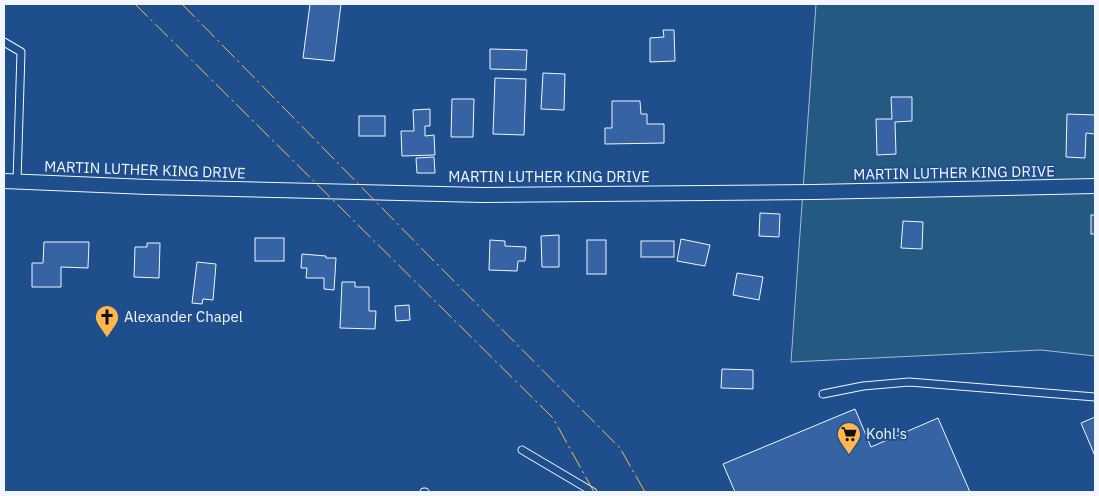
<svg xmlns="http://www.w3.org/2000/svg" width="1099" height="496" font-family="'IBM Plex Sans',sans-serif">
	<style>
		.green { fill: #245a82; stroke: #a8bbd7 }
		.building { fill: #3563a3; stroke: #f2f6ff }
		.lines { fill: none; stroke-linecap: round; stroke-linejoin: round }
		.lane-casing { stroke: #f2f6ff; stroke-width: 9 }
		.street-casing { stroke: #f2f6ff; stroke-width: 16 }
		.lane { stroke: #1f4e8c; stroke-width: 7 }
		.street { stroke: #1f4e8c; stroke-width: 14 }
		.power { stroke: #ffb74d; stroke-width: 1; stroke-dasharray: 18 4 2.5 4; stroke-linecap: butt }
		.labels { text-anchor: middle; stroke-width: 4; stroke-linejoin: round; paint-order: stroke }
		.street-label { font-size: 15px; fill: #f2f6ff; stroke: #1f4e8c }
		.poi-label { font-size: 15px; fill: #f2f6ff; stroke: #1f4e8c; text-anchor: start }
	</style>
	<rect width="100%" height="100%" fill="#1f4e8c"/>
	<path class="green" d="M 816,4 L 1095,4 L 1095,356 L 1041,350 L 791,362 Z"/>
	<g class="building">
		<path d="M 310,4 L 341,4 L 334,61 L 303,58 Z"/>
		<path d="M 663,30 L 674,30 L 675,61 L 650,62 L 650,38 L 664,37 Z"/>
		<path d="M 490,49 L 527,50 L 526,70 L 490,69 Z"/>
		<path d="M 543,73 L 565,74 L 564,110 L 541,109 Z"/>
		<path d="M 495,78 L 526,79 L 524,135 L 493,134 Z"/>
		<path d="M 891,97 L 912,97 L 912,121 L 895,122 L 896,154 L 877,155 L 876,119 L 892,119 Z"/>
		<path d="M 452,99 L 474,99 L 473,137 L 451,137 Z"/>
		<path d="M 612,101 L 640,101 L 641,114 L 647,114 L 647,124 L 664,124 L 664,143 L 605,144 L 605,128 L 612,128 Z"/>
		<path d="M 430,109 L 430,126 L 425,126 L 425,136 L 434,135 L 435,155 L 402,156 L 401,131 L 414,131 L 413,110 Z"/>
		<path d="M 1067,114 L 1095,115 L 1095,134 L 1086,133 L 1085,158 L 1066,157 Z"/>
		<rect x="359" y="116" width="26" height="20"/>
		<path d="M 434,157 L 435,173 L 417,173 L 416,158 Z"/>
		<path d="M 760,213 L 780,214 L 779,237 L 759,236 Z"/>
		<rect x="1091" y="215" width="4" height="19"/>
		<path d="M 903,221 L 923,222 L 922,249 L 901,248 Z"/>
		<path d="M 559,235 L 559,267 L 542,267 L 541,236 Z"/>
		<rect x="255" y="238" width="29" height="23"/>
		<path d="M 681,239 L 710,245 L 705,266 L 677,261 Z"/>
		<path d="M 490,240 L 505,241 L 505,246 L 526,247 L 525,261 L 518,261 L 517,271 L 489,270 Z"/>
		<rect x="587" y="240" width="19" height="34"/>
		<rect x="641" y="241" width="33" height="16"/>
		<path d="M 44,242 L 89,242 L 88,268 L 61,267 L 61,287 L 32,287 L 32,263 L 43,263 Z"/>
		<path d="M 147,243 L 160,243 L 159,278 L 134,277 L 135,247 L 147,247 Z"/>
		<path d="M 302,254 L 326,256 L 326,258 L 336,258 L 334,290 L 324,289 L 324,278 L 306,278 L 307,268 L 301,268 Z"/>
		<path d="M 197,262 L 216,264 L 213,300 L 203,299 L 202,304 L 192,303 Z"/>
		<path d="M 737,273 L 763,277 L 759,300 L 733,295 Z"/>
		<path d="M 342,282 L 355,282 L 355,287 L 369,287 L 369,311 L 376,311 L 375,329 L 340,328 Z"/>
		<path d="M 409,305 L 410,320 L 396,321 L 395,306 Z"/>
		<path d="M 722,369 L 753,370 L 753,389 L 721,388 Z"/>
		<path d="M 855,409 L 871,447 L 938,418 L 970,492 L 735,492 L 723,464 Z"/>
		<path d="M 1095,417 L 1095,456 L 1081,423 Z"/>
	</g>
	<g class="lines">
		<g class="lane-casing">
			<g id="lane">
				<path d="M 4,42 L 21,52 L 17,181"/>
				<path d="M 823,394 L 863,386 L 909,382 L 1095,397"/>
				<path d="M 522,450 L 593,492"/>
				<path d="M 424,492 L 425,492"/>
			</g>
		</g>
		<g class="street-casing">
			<path id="street" d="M 4,181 L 148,187 L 483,195 L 812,192 L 1095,186"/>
		</g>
		<use href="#lane" class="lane"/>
		<use href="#street" class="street"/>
		<g class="power">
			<path d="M 135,4 L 553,418 L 594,492"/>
			<path d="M 182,4 L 431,258 L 620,448 L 645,492"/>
		</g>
	</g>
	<defs>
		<g id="church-pin" transform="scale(1.25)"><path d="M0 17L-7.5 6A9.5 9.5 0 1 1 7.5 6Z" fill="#ffb74d" stroke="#1f4e8c"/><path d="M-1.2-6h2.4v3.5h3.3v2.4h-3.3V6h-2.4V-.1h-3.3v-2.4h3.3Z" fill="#111"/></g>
		<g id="supermarket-pin" transform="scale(1.25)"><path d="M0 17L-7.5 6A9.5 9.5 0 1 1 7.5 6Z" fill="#ffb74d" stroke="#1f4e8c"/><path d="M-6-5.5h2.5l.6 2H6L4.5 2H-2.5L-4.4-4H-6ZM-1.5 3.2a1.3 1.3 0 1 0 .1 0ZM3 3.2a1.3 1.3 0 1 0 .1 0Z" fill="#111"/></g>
	</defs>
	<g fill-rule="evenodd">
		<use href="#church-pin" x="107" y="317"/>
		<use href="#supermarket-pin" x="849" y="434"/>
	</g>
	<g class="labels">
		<g class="street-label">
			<text transform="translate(145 170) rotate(2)" y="5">MARTIN LUTHER KING DRIVE</text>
			<text transform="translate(954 173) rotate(-1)" y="5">MARTIN LUTHER KING DRIVE</text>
			<text x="549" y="182">MARTIN LUTHER KING DRIVE</text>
		</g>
		<g class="poi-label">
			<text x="124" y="322">Alexander Chapel</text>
			<text x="866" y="439">Kohl's</text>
		</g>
	</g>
	<rect width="1099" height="496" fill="none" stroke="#f2f6ff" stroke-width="10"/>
</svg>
